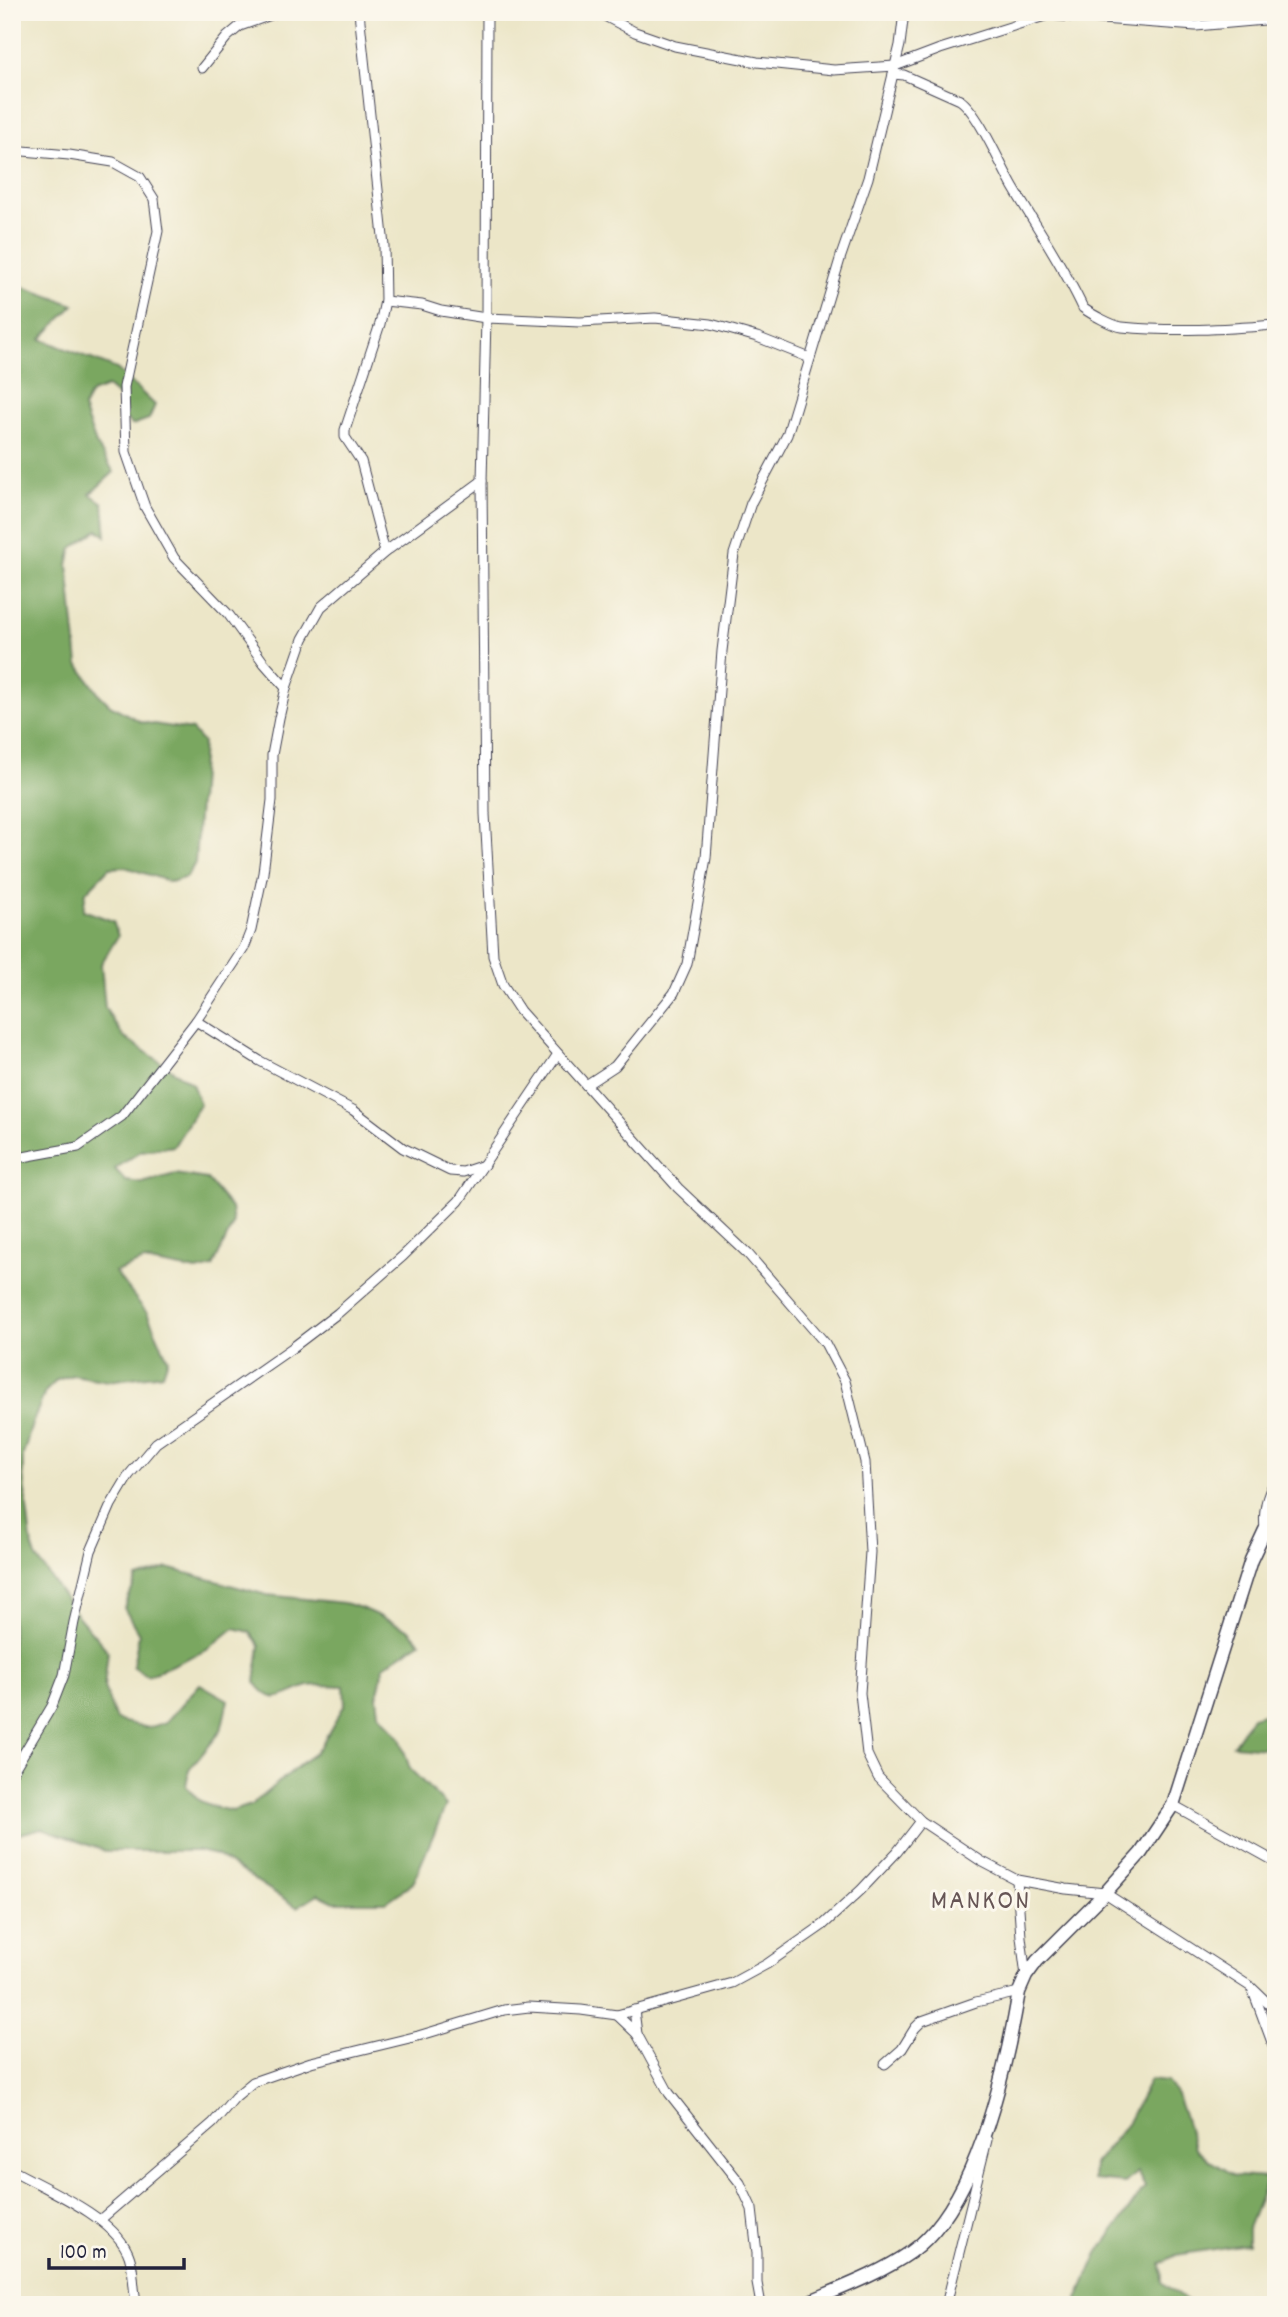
<svg xmlns="http://www.w3.org/2000/svg" width="1288" height="2317" font-family="Dekko,sans-serif">
	<style>
		.forest { fill: #7aa761; stroke: #4e644e; stroke-width: 2 }
		.lines { fill: none; stroke-linecap: round; stroke-linejoin: round }
		.street-casing { stroke: #403f50; stroke-width: 11 }
		.secondary-casing { stroke: #403f50; stroke-width: 15 }
		.street { stroke: #fff; stroke-width: 9 }
		.secondary { stroke: #fff; stroke-width: 12 }
		.labels { text-anchor: middle; stroke-width: 6; stroke-linejoin: round; paint-order: stroke }
		.quarter-label { font-size: 28px; letter-spacing: 2px; fill: #655; stroke: #fbf7ec }
	</style>
	<rect width="100%" height="100%" fill="#fbf7ec"/>
	<filter id="ink" filterUnits="userSpaceOnUse"><feTurbulence type="fractalNoise" baseFrequency=".0143" numOctaves="2"/><feDisplacementMap in="SourceGraphic" scale="14" xChannelSelector="R" yChannelSelector="G"/><feConvolveMatrix kernelMatrix="1 2 1 2 8 2 1 2 1" color-interpolation-filters="sRGB"/></filter>
	<filter id="wash" filterUnits="userSpaceOnUse"><feTurbulence type="fractalNoise" baseFrequency=".00686" numOctaves="4" result="noise"/><feDisplacementMap in="SourceGraphic" scale="28" xChannelSelector="R" yChannelSelector="G"/><feGaussianBlur stdDeviation="1.57" result="paint"/><feColorMatrix in="noise" values="0 0 0 0 0 0 0 0 0 0 0 0 0 0 0 0 0 1.4 0 .05"/><feComposite in="paint" operator="in"/></filter>
	<g filter="url(#wash)">
		<rect width="100%" height="100%" fill="#ece6c8"/>
		<g class="forest">
			<path d="M 12,283 L 74,305 L 41,339 L 117,369 L 155,405 L 149,419 L 132,425 L 121,414 L 119,397 L 107,387 L 91,393 L 83,408 L 96,444 L 114,472 L 90,494 L 103,503 L 106,536 L 98,530 L 72,548 L 68,565 L 78,664 L 98,693 L 110,705 L 141,722 L 192,730 L 203,743 L 195,863 L 187,877 L 171,882 L 125,867 L 109,868 L 86,892 L 83,910 L 113,921 L 118,936 L 101,964 L 105,1008 L 123,1036 L 192,1084 L 200,1104 L 174,1146 L 141,1151 L 115,1169 L 126,1181 L 142,1183 L 175,1174 L 207,1179 L 231,1208 L 233,1224 L 213,1267 L 197,1271 L 144,1261 L 115,1272 L 147,1313 L 168,1359 L 163,1374 L 108,1381 L 73,1375 L 57,1380 L 45,1392 L 32,1424 L 23,1455 L 23,1474 L 31,1541 L 36,1557 L 76,1614 L 108,1651 L 104,1687 L 116,1720 L 149,1728 L 166,1722 L 200,1684 L 228,1700 L 221,1731 L 189,1770 L 186,1786 L 198,1800 L 214,1807 L 232,1811 L 251,1805 L 319,1749 L 345,1704 L 344,1686 C 334,1686 319,1684 309,1686 C 284,1693 275,1710 255,1682 L 260,1646 L 250,1632 L 234,1628 L 207,1650 L 147,1676 L 133,1666 L 139,1634 L 124,1608 L 137,1578 L 168,1568 L 267,1595 L 344,1603 L 361,1608 L 408,1629 L 420,1642 L 384,1666 L 377,1697 L 379,1713 L 400,1738 L 410,1769 L 446,1805 L 413,1883 L 386,1902 L 334,1902 L 318,1894 L 297,1907 L 216,1855 L 198,1851 L 105,1851 L 42,1828 L 12,1836 Z"/>
			<path d="M 1276,1710 L 1276,1749 L 1233,1745 L 1252,1717 Z"/>
			<path d="M 1150,2080 L 1167,2082 L 1177,2095 L 1195,2148 L 1207,2159 L 1235,2176 L 1268,2178 L 1248,2228 L 1248,2244 L 1176,2255 L 1161,2263 L 1162,2282 L 1187,2301 L 1204,2305 L 1078,2305 L 1078,2299 L 1098,2253 L 1145,2187 L 1137,2172 L 1125,2183 L 1093,2180 L 1094,2164 L 1127,2124 Z"/>
		</g>
	</g>
	<g filter="url(#ink)">
		<g class="lines">
			<g class="street-casing">
				<g id="street">
					<path d="M 359,12 L 384,246 L 385,301 L 380,324 L 345,430 L 345,437 L 361,461 L 385,552"/>
					<path d="M 487,12 L 486,318 L 482,481 L 485,814 L 493,956 L 503,985 L 520,1011 L 678,1188 L 748,1254 L 825,1343 L 845,1381 L 865,1462 L 870,1552 L 860,1693 L 867,1754 L 878,1777 L 921,1821 L 981,1861 L 1017,1880 L 1066,1889 L 1105,1893 L 1251,1987 L 1276,2011"/>
					<path d="M 597,12 L 635,32 L 675,46 L 757,62 L 834,70 L 895,66 L 940,49 L 1048,15 L 1196,26 L 1276,19"/>
					<path d="M 202,68 L 227,37 L 240,26 L 279,12"/>
					<path d="M 893,74 L 904,75 L 960,100 C 978,112 1001,166 1013,187 C 1037,228 1063,265 1083,308 C 1091,314 1113,326 1122,327 C 1174,332 1224,329 1276,325"/>
					<path d="M 12,150 L 69,155 L 113,162 L 140,177 L 154,199 L 158,231 L 124,387 L 126,452 L 145,507 L 174,558 L 229,615 L 264,663 L 286,688"/>
					<path d="M 385,301 L 422,305 L 441,311 L 486,318 L 580,322 L 655,318 L 711,324 L 757,337 L 810,358"/>
					<path d="M 196,1021 L 260,1061 L 353,1110 L 403,1148 L 450,1171 L 463,1172 L 484,1165"/>
					<path d="M 586,1085 L 615,1066 L 674,993 L 687,964 L 706,858 L 722,651 L 734,554 L 751,503 L 787,435 L 841,256 L 868,178 L 900,45 L 904,12"/>
					<path d="M 12,1159 L 78,1147 L 122,1116 L 196,1021 L 244,948 L 251,930 L 263,873 L 272,800 L 272,755 L 279,718 L 286,688 L 303,639 L 321,607 L 385,552 L 482,481"/>
					<path d="M 1265,1530 C 1263,1510 1266,1497 1276,1479"/>
					<path d="M 12,1773 L 52,1706 L 64,1675 L 74,1622 L 91,1551 L 111,1505 L 129,1475 L 156,1443 L 292,1348 L 338,1313 L 403,1256 L 459,1201 L 558,1054"/>
					<path d="M 1173,1805 L 1276,1862"/>
					<path d="M 1017,1880 L 1021,1937 L 1026,1976"/>
					<path d="M 1253,1991 L 1276,2053"/>
					<path d="M 634,2010 L 637,2034"/>
					<path d="M 617,2015 L 637,2034 L 669,2093 L 740,2183 L 752,2209 L 757,2253 L 757,2283 L 761,2305"/>
					<path d="M 885,2064 L 902,2049 L 915,2028 L 922,2021 L 976,2002 L 1019,1992"/>
					<path d="M 12,2170 C 46,2189 110,2215 127,2251 C 135,2266 132,2288 137,2305"/>
					<path d="M 101,2219 L 213,2123 L 235,2097 L 253,2082 L 311,2062 L 418,2036 L 504,2010 L 529,2007 L 581,2010 L 617,2015 L 732,1983 L 767,1964 L 823,1925 L 861,1890 L 897,1852 L 921,1821"/>
					<path d="M 946,2305 L 987,2140"/>
				</g>
			</g>
			<g class="secondary-casing">
				<path id="secondary" d="M 801,2305 C 838,2289 878,2275 911,2252 C 977,2205 1006,2068 1019,1992 L 1026,1976 L 1037,1961 L 1105,1893 L 1141,1853 L 1173,1805 L 1251,1560 L 1265,1530 L 1276,1518"/>
			</g>
			<use href="#street" class="street"/>
			<use href="#secondary" class="secondary"/>
		</g>
	</g>
	<g class="labels">
		<g class="quarter-label">
			<text x="981" y="1908">MANKON</text>
		</g>
	</g>
	<rect width="1288" height="2317" fill="none" stroke="#fbf7ec" stroke-width="42"/>
	<path d="M49 2258v10h135v-10" fill="none" stroke="#22223b" stroke-width="3.5"/>
	<text x="60" y="2258" font-size="21" fill="#22223b" stroke="#fbf7ec" stroke-width="5" paint-order="stroke">100 m</text>
</svg>
